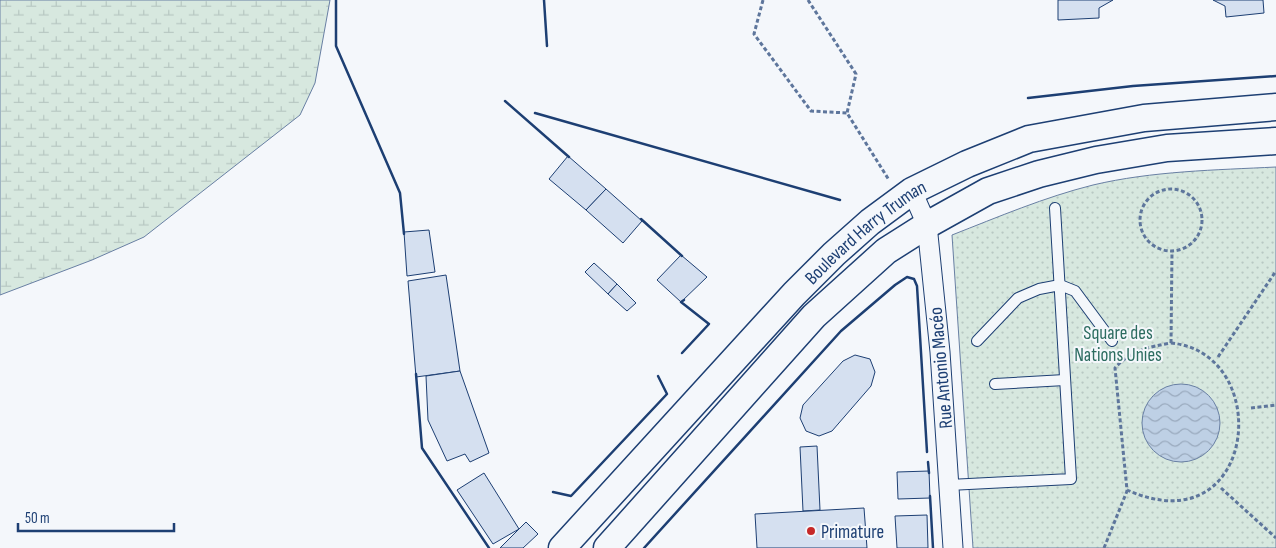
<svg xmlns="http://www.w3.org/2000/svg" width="1276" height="548" font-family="'Sofia Sans Condensed',sans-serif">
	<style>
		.wetland { fill: url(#wetland-marsh); stroke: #687fa3 }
		.park { fill: url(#park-dots); stroke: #687fa3 }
		.water { fill: url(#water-waves); stroke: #687fa3 }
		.building { fill: #d5e0f0; stroke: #1d3f73 }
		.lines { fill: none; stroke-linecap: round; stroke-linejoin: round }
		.lane-casing { stroke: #1d3f73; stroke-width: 12 }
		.street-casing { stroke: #1d3f73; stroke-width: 21 }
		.secondary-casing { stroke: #1d3f73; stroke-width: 29 }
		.path { stroke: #5e769c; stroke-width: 3; stroke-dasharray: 4 2.5; stroke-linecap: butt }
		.lane { stroke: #f4f7fb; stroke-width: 10 }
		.street { stroke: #f4f7fb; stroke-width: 19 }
		.secondary { stroke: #f4f7fb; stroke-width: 26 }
		.wall { stroke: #1d3f73; stroke-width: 2.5 }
		.poi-dot { fill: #c62828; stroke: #f4f7fb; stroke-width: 2 }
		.labels { text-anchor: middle; stroke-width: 4; stroke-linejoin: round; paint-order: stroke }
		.street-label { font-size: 19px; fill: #1d3f73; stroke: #f4f7fb }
		.park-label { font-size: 19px; fill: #2c6c60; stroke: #f4f7fb }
		.poi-label { font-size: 19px; fill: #1d3f73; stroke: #f4f7fb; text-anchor: start }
	</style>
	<defs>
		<pattern id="wetland-marsh" width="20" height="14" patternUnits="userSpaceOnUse" patternTransform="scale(1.25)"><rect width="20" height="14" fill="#d7e8df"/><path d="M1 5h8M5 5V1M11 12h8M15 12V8" fill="none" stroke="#b8c8c3"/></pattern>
		<pattern id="park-dots" width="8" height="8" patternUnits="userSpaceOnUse" patternTransform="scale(1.25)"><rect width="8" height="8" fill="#d7e8df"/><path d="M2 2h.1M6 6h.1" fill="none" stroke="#b8c8c3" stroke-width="1.8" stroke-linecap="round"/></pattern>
		<pattern id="water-waves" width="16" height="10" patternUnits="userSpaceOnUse" patternTransform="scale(1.25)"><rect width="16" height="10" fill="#bed0e5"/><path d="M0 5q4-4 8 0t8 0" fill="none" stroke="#9aaabe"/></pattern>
	</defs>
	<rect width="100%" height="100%" fill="#f4f7fb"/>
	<path class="wetland" d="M 0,0 L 330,0 L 315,83 L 300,115 L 144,237 L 92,260 L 0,295 Z"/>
	<path class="park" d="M 1276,167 L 1276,548 L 973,548 L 952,235 C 998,217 1045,197 1093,185 C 1152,171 1216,170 1276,167 Z"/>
	<circle class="water" cx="1181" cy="423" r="39"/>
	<g class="building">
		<path d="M 1058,0 L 1113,0 L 1099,8 L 1099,18 L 1058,20 Z"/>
		<path d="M 1213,0 L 1263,0 L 1264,13 L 1226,17 L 1225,6 Z"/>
		<path d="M 568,156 L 606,189 L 586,210 L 549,179 Z"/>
		<path d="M 606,189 L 642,221 L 623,243 L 586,210 Z"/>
		<path d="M 429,230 L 435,272 L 407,276 L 404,232 Z"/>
		<path d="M 681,255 L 707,277 L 681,302 L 657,280 Z"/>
		<path d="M 594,263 L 617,284 L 608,294 L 585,272 Z"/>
		<path d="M 446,275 L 460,371 L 416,377 L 408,281 Z"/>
		<path d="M 617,284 L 636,303 L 627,311 L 608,294 Z"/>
		<path d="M 855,355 L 870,359 L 875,372 L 871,386 L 832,431 L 819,436 L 806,431 L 800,418 L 803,405 L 843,361 Z"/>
		<path d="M 460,371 L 489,453 L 470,462 L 465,454 L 447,461 L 428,420 L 426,376 Z"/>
		<path d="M 817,446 L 820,510 L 803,511 L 800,447 Z"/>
		<path d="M 929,471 L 930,498 L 898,499 L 897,472 Z"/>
		<path d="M 484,473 L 519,529 L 493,544 L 457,490 Z"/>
		<path d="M 864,508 L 867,548 L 757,548 L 755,514 Z"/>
		<path d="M 927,515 L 928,548 L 897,548 L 895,516 Z"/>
		<path d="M 526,522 L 538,534 L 523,548 L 500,548 Z"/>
	</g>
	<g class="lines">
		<g class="lane-casing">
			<g id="lane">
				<path d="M 977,341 L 1018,298 L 1039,289 L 1060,285 L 1075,291 L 1112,341"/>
				<path d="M 995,384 L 1065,380"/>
				<path d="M 949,485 L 1071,479 L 1055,208"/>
			</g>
		</g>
		<g class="street-casing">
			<path id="street" d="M 912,191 L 927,225 L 940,352 L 953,548"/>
		</g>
		<g class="secondary-casing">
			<g id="secondary">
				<path id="s1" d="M 562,548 L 794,294 L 834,254 L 870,222 L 912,191 L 967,164 L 1029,139 L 1144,118 L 1276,107"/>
				<path d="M 607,548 L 814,316 L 886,251 L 927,225 L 988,191 L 1039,174 L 1096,160 L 1167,148 L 1276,141"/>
			</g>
		</g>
		<g class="path">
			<path d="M 763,0 L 754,34 L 811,111 L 847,113"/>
			<path d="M 808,0 L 856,74 L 847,113 L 889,180"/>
			<circle cx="1171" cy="220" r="31"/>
			<path d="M 1171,343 C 1276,353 1257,548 1127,490 L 1115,368 C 1130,351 1148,347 1171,343 Z"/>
			<path d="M 1171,343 L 1172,251"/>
			<path d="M 1218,357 L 1276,271"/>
			<path d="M 1251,408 L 1276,405"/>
			<path d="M 1221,488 L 1276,538"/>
			<path d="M 1104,548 L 1127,491"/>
		</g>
		<use href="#lane" class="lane"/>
		<use href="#street" class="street"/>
		<use href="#secondary" class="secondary"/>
		<g class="wall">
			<path d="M 336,0 L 336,46 L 400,193 L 404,234"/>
			<path d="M 544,0 L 547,46"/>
			<path d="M 1028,98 L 1133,86 L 1276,76"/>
			<path d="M 505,101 L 569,157"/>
			<path d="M 535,113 L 840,200"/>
			<path d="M 641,219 L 682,256"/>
			<path d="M 682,353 L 709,324 L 681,302 L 684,300"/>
			<path d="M 416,374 L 422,448 L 489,548"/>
			<path d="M 928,462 L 929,473"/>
			<path d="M 553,492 L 571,496 L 667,394 L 658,376"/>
			<path d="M 930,496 L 933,548"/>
			<path d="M 644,548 L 841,331 L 895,285 L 907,277 L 914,279 L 917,286 L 927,452"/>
		</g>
	</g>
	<circle class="poi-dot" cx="811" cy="531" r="5"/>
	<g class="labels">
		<g class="street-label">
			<text dy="7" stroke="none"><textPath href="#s1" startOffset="439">Boulevard Harry Truman</textPath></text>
			<text transform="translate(940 368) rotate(-95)" y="7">Rue Antonio Macéo</text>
		</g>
		<g class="park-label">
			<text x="1118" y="339">Square des<tspan x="1118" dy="22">Nations Unies</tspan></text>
		</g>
		<g class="poi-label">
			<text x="821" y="538">Primature</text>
		</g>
	</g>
	<path d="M18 523v8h156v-8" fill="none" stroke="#1d3f73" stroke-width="2.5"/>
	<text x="25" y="523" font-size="15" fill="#1d3f73" stroke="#f4f7fb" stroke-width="4" paint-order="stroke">50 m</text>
</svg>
